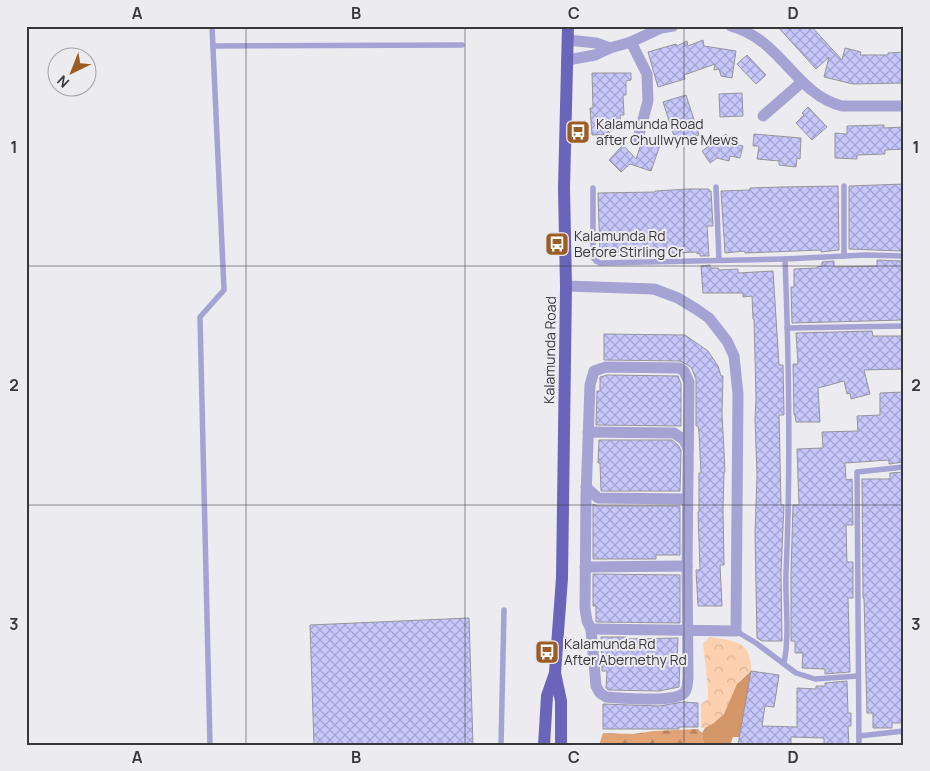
<svg xmlns="http://www.w3.org/2000/svg" width="930" height="771" font-family="Manrope,sans-serif">
	<style>
		.forest { fill: url(#forest-firs) }
		.park { fill: url(#park-crowns) }
		.water { fill: #d39667 }
		.building { fill: url(#building-cross-hatch); stroke: #959599 }
		.lines { fill: none; stroke-linecap: round; stroke-linejoin: round }
		.lane { stroke: #a4a3d4; stroke-width: 5.5 }
		.street { stroke: #a4a3d4; stroke-width: 11 }
		.primary { stroke: #6b64bb; stroke-width: 12 }
		.grid { fill: none; stroke: #38383a; stroke-width: 1; stroke-opacity: 0.55 }
		.labels { text-anchor: middle; stroke-width: 4; stroke-linejoin: round; paint-order: stroke }
		.poi-label { font-size: 14px; fill: #38383a; stroke: #ebebf0; text-anchor: start }
		.street-label { font-size: 14px; fill: #38383a; stroke: #ebebf0 }
		.neatline { fill: none; stroke: #38383a; stroke-width: 2 }
		.grid-label { font-size: 16px; text-anchor: middle; font-weight: bold; fill: #38383a }
	</style>
	<defs>
		<pattern id="forest-firs" width="22" height="20" patternUnits="userSpaceOnUse" patternTransform="scale(1.25)"><rect width="22" height="20" fill="#e2a476"/><path d="M5 1l3.5 6h-7zM16 11l3.5 6h-7z" fill="#b88762"/></pattern>
		<pattern id="park-crowns" width="20" height="18" patternUnits="userSpaceOnUse" patternTransform="scale(1.25)"><rect width="20" height="18" fill="#fdd0af"/><path d="M2 6a3 3 0 1 1 6 0M12 15a3 3 0 1 1 6 0" fill="none" stroke="#dab397"/></pattern>
		<pattern id="building-cross-hatch" width="8" height="8" patternUnits="userSpaceOnUse" patternTransform="scale(1.25)"><rect width="8" height="8" fill="#c7c7fe"/><path d="M0 0l8 8M0 8l8-8" fill="none" stroke="#a3a3cf"/></pattern>
	</defs>
	<rect width="100%" height="100%" fill="#ebebf0"/>
	<path class="forest" d="M 698,729 L 702,733 L 704,745 L 599,745 L 603,733 L 633,734 L 654,731 Z"/>
	<path class="park" d="M 710,637 C 734,641 752,641 751,671 C 745,675 740,679 737,685 C 728,701 726,722 705,728 L 701,727 L 701,704 L 708,699 L 708,688 L 703,643 Z"/>
	<path class="water" d="M 751,671 L 740,737 L 733,737 L 730,745 L 704,745 L 702,733 L 705,728 L 714,723 L 724,714 L 737,684 Z"/>
	<g class="building">
		<path d="M 777,26 L 811,26 L 842,60 L 845,48 L 861,52 L 860,55 L 888,55 L 888,53 L 904,52 L 904,83 L 853,84 L 824,77 L 829,57 L 816,69 Z"/>
		<path d="M 703,40 L 704,46 L 736,51 L 732,78 L 721,76 L 719,69 L 714,70 L 715,64 L 684,75 L 685,79 L 658,87 L 648,52 L 676,44 L 677,46 L 687,41 L 688,46 Z"/>
		<path d="M 747,55 L 766,75 L 756,84 L 737,64 Z"/>
		<path d="M 592,73 L 631,73 L 631,80 L 626,81 L 626,95 L 623,95 L 624,115 L 620,115 L 621,128 L 606,129 L 611,134 L 592,135 L 590,108 L 593,108 Z"/>
		<path d="M 742,93 L 743,116 L 720,117 L 719,94 Z"/>
		<path d="M 686,95 L 699,135 L 676,142 L 663,102 Z"/>
		<path d="M 808,107 L 827,127 L 812,140 L 796,123 L 804,115 L 802,113 Z"/>
		<path d="M 884,125 L 884,128 L 904,127 L 904,149 L 885,150 L 885,154 L 857,155 L 857,159 L 835,158 L 835,133 L 847,134 L 847,126 Z"/>
		<path d="M 726,134 L 732,144 L 743,146 L 740,158 L 730,156 L 729,161 L 717,158 L 710,163 L 702,151 Z"/>
		<path d="M 754,134 L 801,138 L 800,159 L 797,158 L 796,167 L 779,165 L 779,161 L 757,159 L 759,146 L 753,146 Z"/>
		<path d="M 645,140 L 660,145 L 651,171 L 630,164 L 621,172 L 609,160 L 623,145 L 636,159 L 641,144 Z"/>
		<path d="M 904,184 L 904,249 L 901,249 L 901,251 L 849,249 L 849,186 Z"/>
		<path d="M 838,186 L 839,250 L 821,252 L 821,250 L 745,253 L 745,251 L 725,253 L 721,191 L 750,190 L 750,188 L 780,187 Z"/>
		<path d="M 689,189 L 709,189 L 709,191 L 711,191 L 713,226 L 707,226 L 709,256 L 700,256 L 700,253 L 697,254 L 697,252 L 600,256 L 598,193 L 655,192 L 655,191 Z"/>
		<path d="M 877,260 L 901,261 L 903,320 L 792,323 L 791,287 L 794,287 L 794,269 L 817,268 L 817,267 L 822,266 L 822,262 L 834,261 L 834,267 L 877,266 Z"/>
		<path d="M 710,265 L 710,268 L 718,268 L 719,270 L 738,269 L 738,273 L 773,271 L 779,365 L 783,365 L 784,415 L 779,415 L 781,505 L 784,505 L 781,573 L 782,641 L 762,641 L 757,638 L 755,534 L 757,476 L 755,419 L 756,399 L 754,319 L 753,319 L 752,296 L 743,297 L 743,293 L 703,293 L 701,266 Z"/>
		<path d="M 872,331 L 873,336 L 901,336 L 903,369 L 864,370 L 870,394 L 851,399 L 850,393 L 847,394 L 844,381 L 818,388 L 820,422 L 796,422 L 795,415 L 794,415 L 793,364 L 798,364 L 796,333 Z"/>
		<path d="M 604,334 L 685,335 L 708,351 L 718,366 L 721,376 L 723,376 L 722,413 L 725,472 L 724,472 L 723,510 L 724,565 L 720,565 L 722,606 L 698,606 L 696,570 L 700,570 L 698,512 L 699,512 L 699,473 L 701,473 L 699,432 L 698,426 L 696,426 L 696,379 L 691,367 L 680,361 L 604,360 Z"/>
		<path d="M 607,375 L 678,376 L 681,384 L 681,426 L 596,425 L 597,391 L 600,391 L 600,377 Z"/>
		<path d="M 904,392 L 904,409 L 902,409 L 904,462 L 889,464 L 889,460 L 845,463 L 846,480 L 852,479 L 853,525 L 846,525 L 847,562 L 853,562 L 853,598 L 848,598 L 850,672 L 825,674 L 825,669 L 802,668 L 803,653 L 795,653 L 795,641 L 791,641 L 791,573 L 793,505 L 799,505 L 797,449 L 823,448 L 822,432 L 858,431 L 857,416 L 880,415 L 880,393 Z"/>
		<path d="M 599,440 L 672,440 L 678,445 L 681,450 L 680,491 L 601,491 L 600,463 L 598,463 Z"/>
		<path d="M 904,472 L 904,723 L 892,723 L 892,728 L 873,728 L 873,713 L 867,713 L 864,598 L 863,598 L 862,479 L 890,479 L 890,473 Z"/>
		<path d="M 593,504 L 598,506 L 680,506 L 680,555 L 656,555 L 656,559 L 593,559 Z"/>
		<path d="M 593,574 L 680,575 L 680,623 L 596,622 L 596,606 L 593,606 Z"/>
		<path d="M 469,618 L 473,745 L 314,745 L 310,625 Z"/>
		<path d="M 601,637 L 626,637 L 625,639 L 678,638 L 677,660 L 680,660 L 679,687 L 659,691 L 608,690 L 606,688 L 607,671 L 602,671 Z"/>
		<path d="M 751,671 L 779,675 L 774,707 L 765,706 L 762,726 L 797,727 L 797,688 L 816,689 L 816,686 L 825,686 L 825,683 L 847,681 L 848,713 L 851,713 L 851,726 L 848,726 L 849,745 L 824,745 L 824,738 L 791,737 L 791,745 L 738,745 Z"/>
		<path d="M 683,702 L 698,703 L 698,727 L 679,727 L 679,729 L 603,729 L 603,704 L 659,706 Z"/>
	</g>
	<g class="lines">
		<g class="lane">
			<path d="M 213,46 L 462,45"/>
			<path d="M 844,186 L 844,256"/>
			<path d="M 716,187 L 719,260"/>
			<path d="M 593,188 L 593,257 L 596,261 L 600,263 L 785,259"/>
			<path d="M 787,328 L 904,326"/>
			<path d="M 736,631 L 756,643 L 796,673 L 815,679 L 858,676"/>
			<path d="M 784,664 C 790,632 785,605 786,573 C 791,468 789,363 785,259 L 865,255 L 904,256"/>
			<path d="M 859,736 L 904,731"/>
			<path d="M 210,745 L 200,317 L 224,290 L 212,26"/>
			<path d="M 501,745 L 504,610"/>
			<path d="M 859,745 L 857,472 L 904,467"/>
		</g>
		<g class="street">
			<path d="M 731,26 C 782,40 795,94 842,106 L 904,106"/>
			<path d="M 568,40 L 596,43 L 610,48"/>
			<path d="M 631,42 L 647,74 L 648,101 L 638,138"/>
			<path d="M 568,60 L 595,55 L 610,48 L 631,42 L 661,28 L 673,26"/>
			<path d="M 763,116 L 802,82"/>
			<path d="M 566,286 L 654,289 L 678,298 L 696,309 L 709,318 L 727,341 L 734,356 L 738,394 L 736,631 L 591,629"/>
			<path d="M 606,367 L 679,368 L 684,371 L 689,382 L 687,566 L 688,678 C 687,684 688,689 684,693 C 674,703 622,698 606,697 L 600,693 L 596,686 L 591,629 L 587,621 L 585,608 L 586,497 L 590,385 L 594,371 Z"/>
			<path d="M 588,432 L 674,433 L 684,440 L 688,448"/>
			<path d="M 586,487 L 598,498 L 687,499"/>
			<path d="M 585,567 L 687,566"/>
		</g>
		<g class="primary">
			<path d="M 555,673 L 561,701 L 561,745"/>
			<path d="M 544,745 L 547,696 L 555,673 L 562,578 L 566,286 L 564,188 L 568,26"/>
		</g>
	</g>
	<path class="grid" d="M 246,26 L 246,745M 465,26 L 465,745M 684,26 L 684,745M 26,266 L 904,266M 26,505 L 904,505"/>
	<defs>
		<g id="bus-square" transform="scale(1.25)"><rect x="-9" y="-9" width="18" height="18" rx="4" fill="#9c5c25" stroke="#ebebf0"/><path d="M-5-6H5V4H4V6H2V4H-2V6H-4V4H-5ZM-3.5-4V0h7V-4ZM-3.5 1.2v1.5H-2V1.2ZM2 1.2v1.5H3.5V1.2Z" fill="#fff"/></g>
	</defs>
	<g fill-rule="evenodd">
		<use href="#bus-square" x="578" y="132"/>
		<use href="#bus-square" x="557" y="244"/>
		<use href="#bus-square" x="547" y="652"/>
	</g>
	<g class="labels">
		<g class="poi-label">
			<text x="596" y="129">Kalamunda Road<tspan x="596" dy="16">after Chullwyne Mews</tspan></text>
			<text x="574" y="241">Kalamunda Rd<tspan x="574" dy="16">Before Stirling Cr</tspan></text>
			<text x="564" y="649">Kalamunda Rd<tspan x="564" dy="16">After Abernethy Rd</tspan></text>
		</g>
		<g class="street-label">
			<text transform="translate(550 350) rotate(-89)" y="5">Kalamunda Road</text>
		</g>
	</g>
	<rect width="930" height="771" fill="none" stroke="#ebebf0" stroke-width="55"/>
	<g transform="translate(72 72) rotate(223)"><circle r="24" fill="#ebebf0" stroke="#a3a3a7"/>
	<path d="M0-4L9 19L0 12L-9 19Z" fill="#9c5c25"/>
	<text y="-8" font-size="14" font-weight="bold" text-anchor="middle" fill="#38383a">N</text>
	</g>
	<rect x="28" y="28" width="874" height="716" class="neatline"/>
	<g class="grid-label">
		<text x="137" y="19">A</text>
		<text x="356" y="19">B</text>
		<text x="574" y="19">C</text>
		<text x="793" y="19">D</text>
		<text x="14" y="153">1</text>
		<text x="916" y="153">1</text>
		<text x="14" y="391">2</text>
		<text x="916" y="391">2</text>
		<text x="14" y="630">3</text>
		<text x="916" y="630">3</text>
		<text x="137" y="763">A</text>
		<text x="356" y="763">B</text>
		<text x="574" y="763">C</text>
		<text x="793" y="763">D</text>
	</g>
</svg>
